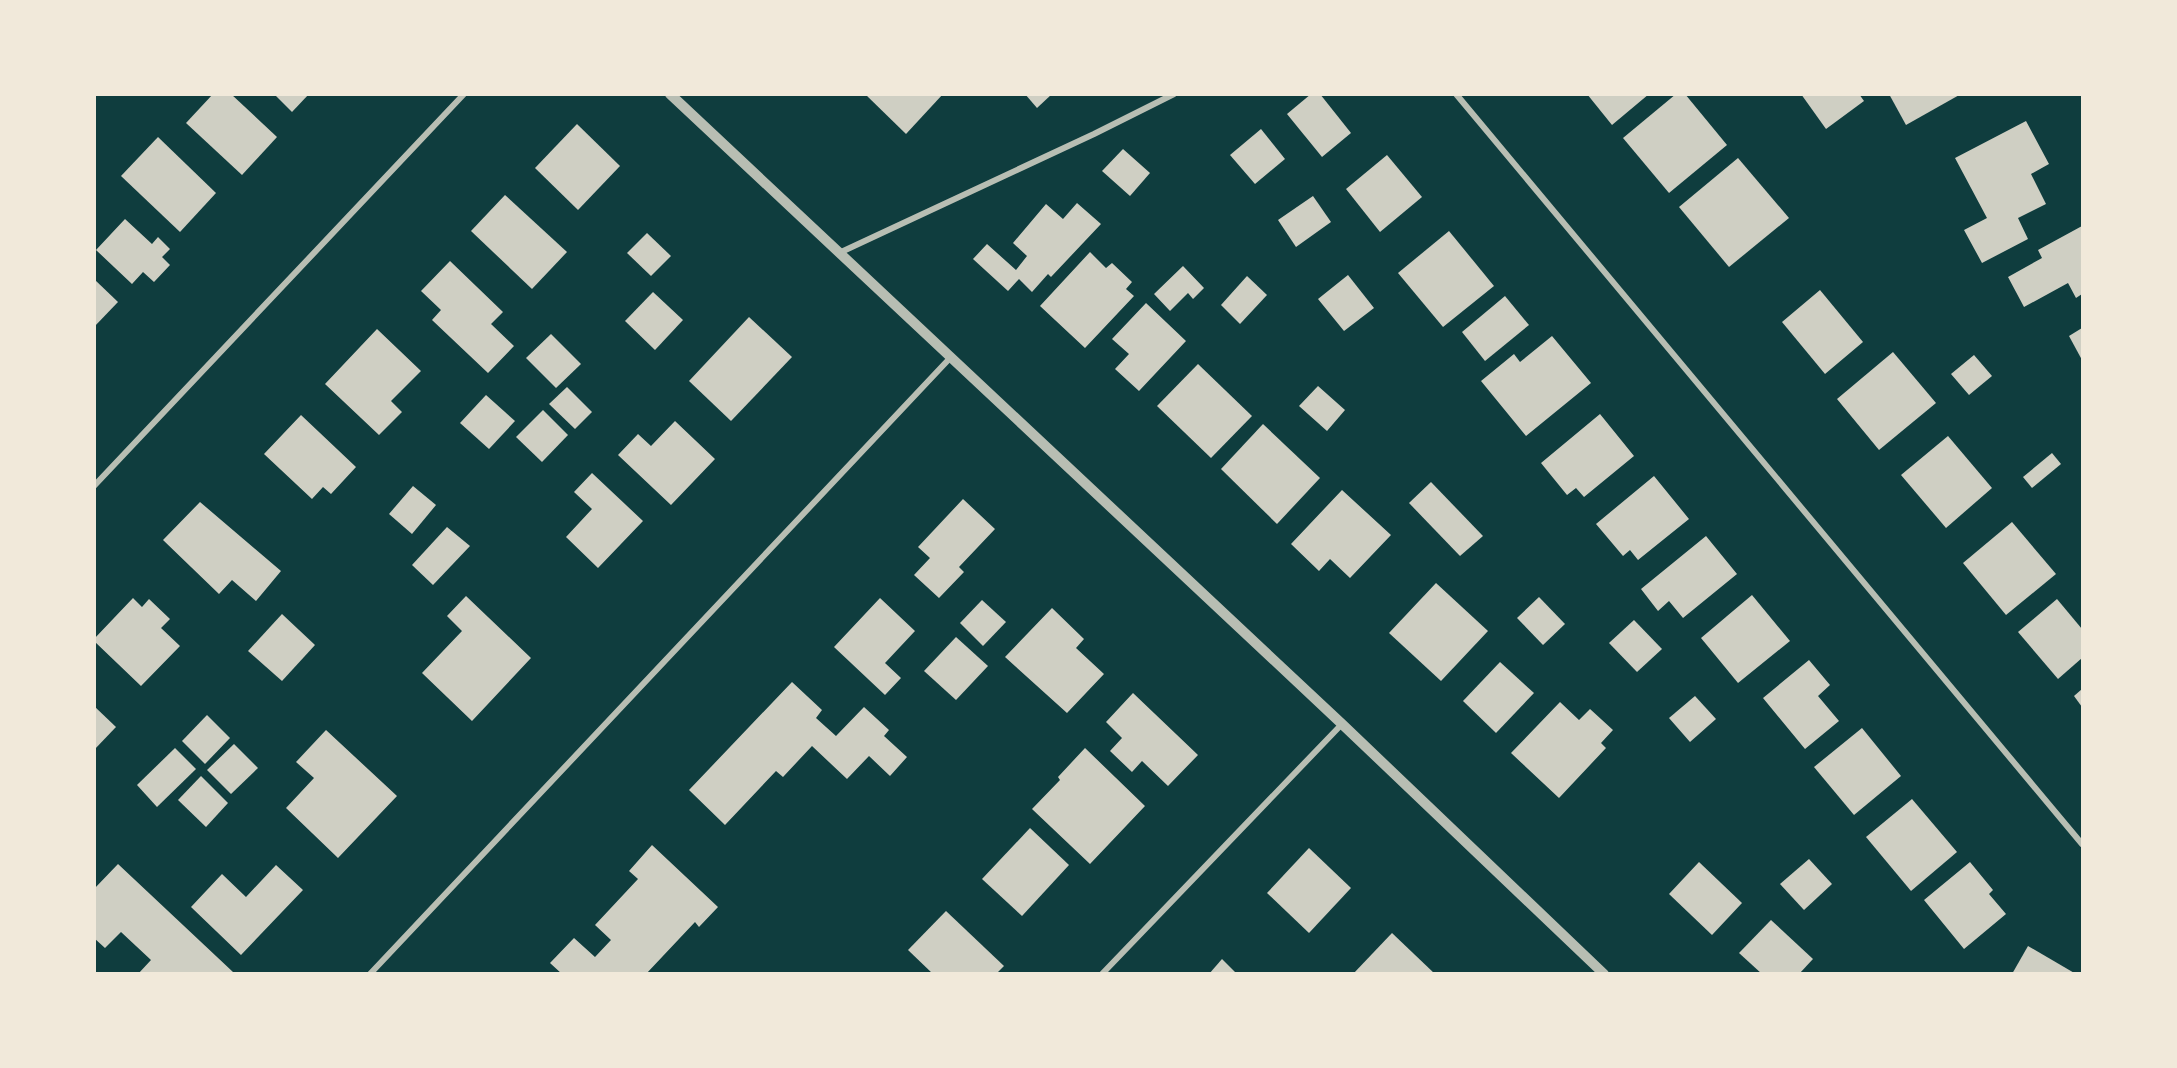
<svg xmlns="http://www.w3.org/2000/svg" width="2177" height="1068" font-family="'Zilla Slab',serif">
	<style>
		.building { fill: #cfcfc3 }
		.lines { fill: none; stroke-linecap: round; stroke-linejoin: round }
		.minor { stroke: #b8beb3; stroke-width: 6 }
		.tertiary { stroke: #b8beb3; stroke-width: 10 }
	</style>
	<rect width="100%" height="100%" fill="#0f3d3e"/>
	<g class="building">
		<path d="M 213,94 L 231,94 L 277,137 L 242,175 L 186,123 Z"/>
		<path d="M 274,94 L 309,94 L 292,112 Z"/>
		<path d="M 865,94 L 943,94 L 906,134 Z"/>
		<path d="M 1025,94 L 1052,94 L 1037,108 Z"/>
		<path d="M 1311,94 L 1320,94 L 1351,133 L 1322,157 L 1287,114 Z"/>
		<path d="M 1587,94 L 1649,94 L 1612,125 Z"/>
		<path d="M 1676,94 L 1685,94 L 1727,145 L 1669,193 L 1623,138 Z"/>
		<path d="M 1801,94 L 1859,94 L 1864,101 L 1826,129 Z"/>
		<path d="M 1889,94 L 1961,94 L 1906,125 Z"/>
		<path d="M 2026,121 L 2049,164 L 2031,174 L 2046,204 L 2018,218 L 2028,239 L 1982,263 L 1964,230 L 1987,218 L 1955,158 Z"/>
		<path d="M 577,124 L 620,166 L 578,210 L 535,168 Z"/>
		<path d="M 1261,129 L 1285,159 L 1255,184 L 1230,155 Z"/>
		<path d="M 158,137 L 216,193 L 180,232 L 121,176 Z"/>
		<path d="M 1123,149 L 1150,173 L 1130,196 L 1102,171 Z"/>
		<path d="M 1387,155 L 1422,197 L 1380,232 L 1346,189 Z"/>
		<path d="M 1738,158 L 1789,218 L 1729,267 L 1679,207 Z"/>
		<path d="M 505,195 L 567,252 L 532,289 L 471,231 Z"/>
		<path d="M 1313,196 L 1331,222 L 1296,247 L 1278,220 Z"/>
		<path d="M 1077,203 L 1101,224 L 1051,277 L 1048,274 L 1032,292 L 1019,279 L 1008,291 L 973,259 L 987,244 L 1016,270 L 1027,256 L 1013,243 L 1046,204 L 1063,219 Z"/>
		<path d="M 125,219 L 152,244 L 158,237 L 170,249 L 162,257 L 170,265 L 154,282 L 143,272 L 132,284 L 96,250 Z"/>
		<path d="M 2082,226 L 2082,294 L 2076,298 L 2068,283 L 2024,307 L 2008,277 L 2042,258 L 2038,250 Z"/>
		<path d="M 1449,231 L 1494,286 L 1443,327 L 1398,273 Z"/>
		<path d="M 647,233 L 671,256 L 651,276 L 627,253 Z"/>
		<path d="M 1090,252 L 1106,268 L 1112,263 L 1132,282 L 1126,289 L 1134,296 L 1085,348 L 1040,306 Z"/>
		<path d="M 450,261 L 503,312 L 491,324 L 514,346 L 488,373 L 432,320 L 441,310 L 421,291 Z"/>
		<path d="M 1183,266 L 1204,288 L 1193,299 L 1188,293 L 1170,311 L 1154,294 Z"/>
		<path d="M 1348,275 L 1374,308 L 1344,331 L 1318,299 Z"/>
		<path d="M 1247,276 L 1267,295 L 1240,324 L 1221,305 Z"/>
		<path d="M 94,279 L 118,302 L 94,327 Z"/>
		<path d="M 1820,290 L 1863,342 L 1825,374 L 1782,322 Z"/>
		<path d="M 653,292 L 683,320 L 655,350 L 625,321 Z"/>
		<path d="M 1505,296 L 1529,325 L 1485,361 L 1462,332 Z"/>
		<path d="M 1146,303 L 1186,341 L 1139,391 L 1115,369 L 1129,354 L 1112,339 Z"/>
		<path d="M 749,317 L 792,357 L 731,421 L 689,381 Z"/>
		<path d="M 2082,328 L 2082,360 L 2069,336 Z"/>
		<path d="M 377,329 L 421,371 L 391,401 L 402,412 L 379,435 L 325,384 Z"/>
		<path d="M 551,334 L 581,364 L 556,388 L 526,358 Z"/>
		<path d="M 1552,336 L 1591,383 L 1526,436 L 1481,381 L 1514,354 L 1520,362 Z"/>
		<path d="M 1893,352 L 1936,403 L 1879,450 L 1837,399 Z"/>
		<path d="M 1974,355 L 1992,376 L 1969,395 L 1951,374 Z"/>
		<path d="M 1198,364 L 1252,416 L 1211,458 L 1157,406 Z"/>
		<path d="M 1318,386 L 1345,410 L 1327,431 L 1299,406 Z"/>
		<path d="M 567,387 L 592,412 L 575,429 L 549,404 Z"/>
		<path d="M 486,395 L 515,421 L 489,449 L 460,423 Z"/>
		<path d="M 543,410 L 568,435 L 542,462 L 516,437 Z"/>
		<path d="M 1600,414 L 1634,456 L 1584,497 L 1576,488 L 1567,495 L 1541,463 Z"/>
		<path d="M 301,415 L 356,467 L 331,494 L 323,487 L 312,499 L 264,454 Z"/>
		<path d="M 675,421 L 715,459 L 671,505 L 618,455 L 638,434 L 651,446 Z"/>
		<path d="M 1263,424 L 1320,478 L 1277,524 L 1221,469 Z"/>
		<path d="M 1948,436 L 1992,488 L 1946,528 L 1901,475 Z"/>
		<path d="M 2052,453 L 2061,464 L 2032,488 L 2023,477 Z"/>
		<path d="M 592,473 L 643,521 L 598,568 L 566,537 L 592,509 L 574,492 Z"/>
		<path d="M 1654,476 L 1689,519 L 1638,560 L 1630,550 L 1623,556 L 1596,524 Z"/>
		<path d="M 1431,482 L 1483,536 L 1460,556 L 1409,503 Z"/>
		<path d="M 413,486 L 436,505 L 412,534 L 389,514 Z"/>
		<path d="M 1342,490 L 1391,535 L 1350,578 L 1330,559 L 1319,571 L 1291,544 Z"/>
		<path d="M 963,499 L 995,529 L 959,567 L 964,572 L 939,598 L 914,575 L 930,558 L 918,547 Z"/>
		<path d="M 200,502 L 281,571 L 256,601 L 232,580 L 219,594 L 163,540 Z"/>
		<path d="M 2012,522 L 2056,574 L 2006,615 L 1963,563 Z"/>
		<path d="M 447,527 L 470,546 L 433,585 L 412,565 Z"/>
		<path d="M 1706,536 L 1737,574 L 1683,618 L 1669,601 L 1658,611 L 1641,589 Z"/>
		<path d="M 1436,583 L 1488,631 L 1441,681 L 1389,633 Z"/>
		<path d="M 1752,595 L 1790,641 L 1738,683 L 1701,638 Z"/>
		<path d="M 466,596 L 531,658 L 472,721 L 422,673 L 462,631 L 447,616 Z"/>
		<path d="M 1539,597 L 1565,624 L 1543,645 L 1517,618 Z"/>
		<path d="M 133,598 L 142,607 L 149,599 L 170,619 L 161,628 L 180,646 L 141,686 L 94,641 L 94,639 Z"/>
		<path d="M 880,598 L 915,631 L 885,663 L 901,678 L 885,695 L 834,647 Z"/>
		<path d="M 2057,599 L 2082,629 L 2082,658 L 2058,679 L 2018,632 Z"/>
		<path d="M 982,600 L 1006,622 L 983,646 L 960,623 Z"/>
		<path d="M 1052,608 L 1084,639 L 1076,648 L 1104,674 L 1067,713 L 1005,657 Z"/>
		<path d="M 282,614 L 315,645 L 282,681 L 248,651 Z"/>
		<path d="M 1634,620 L 1662,649 L 1637,672 L 1609,643 Z"/>
		<path d="M 956,637 L 988,666 L 956,700 L 924,671 Z"/>
		<path d="M 1809,660 L 1830,685 L 1818,696 L 1839,721 L 1805,749 L 1763,698 Z"/>
		<path d="M 1500,662 L 1534,693 L 1496,733 L 1463,701 Z"/>
		<path d="M 792,682 L 822,710 L 816,718 L 836,736 L 864,707 L 889,730 L 884,736 L 907,757 L 890,776 L 869,756 L 847,779 L 812,746 L 783,777 L 776,771 L 725,825 L 689,790 Z"/>
		<path d="M 2082,689 L 2082,707 L 2074,696 Z"/>
		<path d="M 1133,693 L 1198,755 L 1168,786 L 1142,761 L 1132,772 L 1110,751 L 1122,738 L 1106,722 Z"/>
		<path d="M 1695,696 L 1716,719 L 1690,742 L 1669,718 Z"/>
		<path d="M 1560,702 L 1579,720 L 1590,709 L 1613,730 L 1601,743 L 1606,748 L 1559,798 L 1511,753 Z"/>
		<path d="M 94,706 L 116,727 L 94,750 Z"/>
		<path d="M 207,715 L 230,738 L 205,764 L 182,741 Z"/>
		<path d="M 1862,728 L 1901,776 L 1854,815 L 1814,767 Z"/>
		<path d="M 326,730 L 397,796 L 338,858 L 286,808 L 314,778 L 296,762 Z"/>
		<path d="M 234,744 L 258,768 L 231,794 L 207,770 Z"/>
		<path d="M 175,748 L 196,769 L 157,807 L 137,785 Z"/>
		<path d="M 1085,748 L 1145,806 L 1090,864 L 1032,809 L 1060,780 L 1058,777 Z"/>
		<path d="M 201,776 L 228,803 L 206,827 L 178,800 Z"/>
		<path d="M 1912,799 L 1957,852 L 1911,891 L 1866,837 Z"/>
		<path d="M 1030,828 L 1069,865 L 1022,916 L 982,879 Z"/>
		<path d="M 652,845 L 718,907 L 699,927 L 695,922 L 646,974 L 562,974 L 550,963 L 574,938 L 595,957 L 611,940 L 595,925 L 638,879 L 629,871 Z"/>
		<path d="M 1309,848 L 1351,888 L 1309,933 L 1267,893 Z"/>
		<path d="M 1809,859 L 1832,884 L 1804,910 L 1780,884 Z"/>
		<path d="M 1699,862 L 1742,903 L 1712,935 L 1669,894 Z"/>
		<path d="M 1970,862 L 1993,890 L 1989,894 L 2006,914 L 1964,949 L 1924,900 Z"/>
		<path d="M 118,864 L 233,972 L 231,974 L 138,974 L 151,960 L 121,932 L 105,948 L 94,938 L 94,889 Z"/>
		<path d="M 276,865 L 303,890 L 241,955 L 191,907 L 222,874 L 246,897 Z"/>
		<path d="M 946,911 L 1004,966 L 996,974 L 933,974 L 908,950 Z"/>
		<path d="M 1771,920 L 1813,959 L 1799,974 L 1762,974 L 1739,953 Z"/>
		<path d="M 1392,933 L 1435,974 L 1353,974 Z"/>
		<path d="M 2028,946 L 2076,974 L 2012,974 Z"/>
		<path d="M 1222,959 L 1237,974 L 1209,974 Z"/>
	</g>
	<g class="lines">
		<g class="minor">
			<path d="M 1456,94 L 2082,844"/>
			<path d="M 839,253 L 1094,134 L 1174,94"/>
			<path d="M 94,486 L 464,94"/>
			<path d="M 370,974 L 951,357"/>
			<path d="M 1102,974 L 1342,724"/>
		</g>
		<path class="tertiary" d="M 670,94 L 1342,724 L 1604,974"/>
	</g>
	<rect width="2177" height="1068" fill="none" stroke="#f1e9da" stroke-width="192"/>
</svg>
